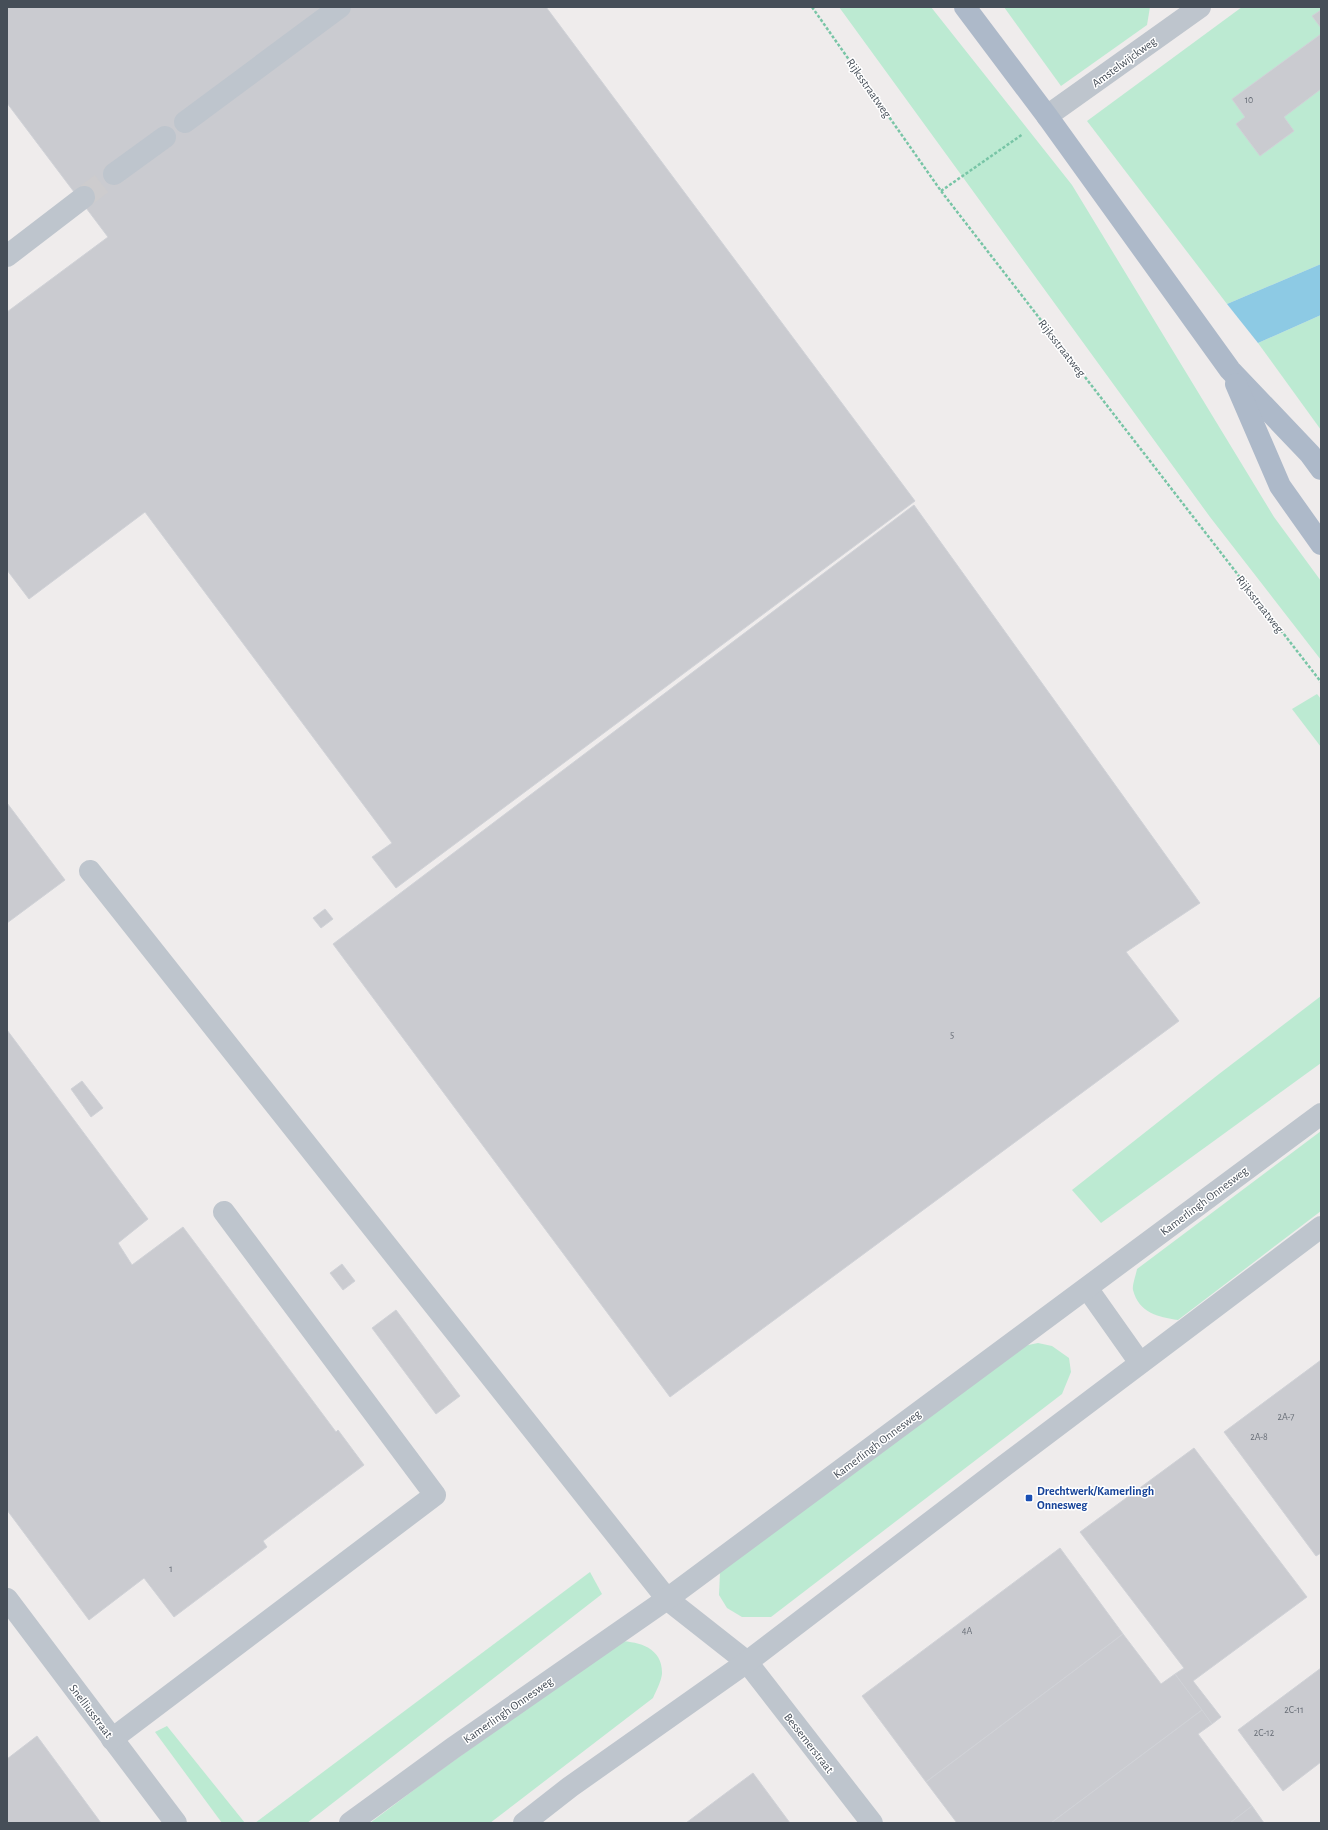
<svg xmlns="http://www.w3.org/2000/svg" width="1328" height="1830" font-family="'Alegreya Sans',sans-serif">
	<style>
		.green { fill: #bcead2 }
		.water { fill: #8dcae4 }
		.building { fill: #cacbd0; stroke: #d0d2d7 }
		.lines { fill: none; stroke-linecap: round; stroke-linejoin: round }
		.minor-tunnel { stroke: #cdccce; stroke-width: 22; stroke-dasharray: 22 11; stroke-linecap: butt }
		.path { stroke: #78c5a6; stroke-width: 2.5; stroke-dasharray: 3 2; stroke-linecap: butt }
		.minor { stroke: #bec5cd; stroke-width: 22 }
		.major { stroke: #adb9c9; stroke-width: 22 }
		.transit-dot { fill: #1a4fb4; stroke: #fff; stroke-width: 1.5 }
		.labels { text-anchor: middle; stroke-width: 3; stroke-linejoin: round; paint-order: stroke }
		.number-label { font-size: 10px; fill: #676d76 }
		.street-label { font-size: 12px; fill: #464e58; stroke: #fff }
		.transit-label { font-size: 12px; font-weight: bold; fill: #164399; stroke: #fff; text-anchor: start }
	</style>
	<rect width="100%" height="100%" fill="#efecec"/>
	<g class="green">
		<path d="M 839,7 L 931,7 L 1072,185 L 1274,517 L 1321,581 L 1321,660 L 1210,517 Z"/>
		<path d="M 1004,7 L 1150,7 L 1147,25 L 1061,86 Z"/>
		<path d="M 1242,7 L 1321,7 L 1321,264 L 1227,304 L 1087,121 Z"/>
		<path d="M 1321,315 L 1321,430 L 1258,343 Z"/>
		<path d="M 1317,694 L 1321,699 L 1321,747 L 1292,709 Z"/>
		<path d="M 1321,996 L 1321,1063 L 1101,1223 L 1072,1190 L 1219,1074 Z"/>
		<path d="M 1321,1131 L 1321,1211 L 1178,1320 C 1158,1317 1139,1313 1133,1290 C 1132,1285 1136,1275 1137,1269 Z"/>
		<path d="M 1038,1343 L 1052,1346 L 1069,1358 L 1071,1372 L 1062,1394 L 771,1617 L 742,1617 L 727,1608 L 719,1595 L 720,1572 L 1013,1348 Z"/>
		<path d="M 590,1572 L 602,1594 L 307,1823 L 255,1823 Z"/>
		<path d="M 620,1641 C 640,1642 663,1648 662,1674 C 661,1682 656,1691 653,1698 L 490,1823 L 370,1823 L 427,1780 Z"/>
		<path d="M 167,1726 L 245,1823 L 222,1823 L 155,1732 Z"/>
	</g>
	<path class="water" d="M 1321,264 L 1321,315 L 1258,343 L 1227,304 Z"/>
	<g class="building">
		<path d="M 7,7 L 546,7 L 915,501 L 396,888 L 372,857 L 392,843 L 145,512 L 29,599 L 7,570 L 7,312 L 108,237 L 7,103 Z"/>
		<path d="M 1321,10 L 1321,28 L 1312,16 Z"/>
		<path d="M 1321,34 L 1321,89 L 1284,117 L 1294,131 L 1260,156 L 1236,124 L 1245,117 L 1232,99 Z"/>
		<path d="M 914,505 L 1200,903 L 1126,952 L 1179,1021 L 670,1397 L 333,944 Z"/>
		<path d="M 7,803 L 65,880 L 7,923 Z"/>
		<path d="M 325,909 L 333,919 L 321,928 L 313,918 Z"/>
		<path d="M 7,1030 L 148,1219 L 118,1243 L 132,1265 L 183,1227 L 336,1432 L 338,1430 L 364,1465 L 263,1541 L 267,1547 L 174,1617 L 144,1578 L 89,1620 L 7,1510 Z"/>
		<path d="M 82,1081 L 103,1108 L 91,1117 L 71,1089 Z"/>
		<path d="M 342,1264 L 355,1281 L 343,1290 L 330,1273 Z"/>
		<path d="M 396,1310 L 460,1396 L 436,1414 L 372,1328 Z"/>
		<path d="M 1321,1360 L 1321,1553 L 1316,1556 L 1224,1432 Z"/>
		<path d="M 1194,1448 L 1307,1597 L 1193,1681 L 1221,1717 L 1212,1724 L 1175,1674 L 1184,1668 L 1080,1532 Z"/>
		<path d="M 1060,1548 L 1123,1634 L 926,1782 L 862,1696 Z"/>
		<path d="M 1123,1634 L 1161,1684 L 1175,1674 L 1202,1710 L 1051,1823 L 957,1823 L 926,1782 Z"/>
		<path d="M 1321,1668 L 1321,1762 L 1283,1791 L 1238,1730 Z"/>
		<path d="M 1202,1710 L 1212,1724 L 1198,1734 L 1252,1806 L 1230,1823 L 1051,1823 Z"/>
		<path d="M 37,1736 L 101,1823 L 7,1823 L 7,1759 Z"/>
		<path d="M 753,1773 L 790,1823 L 686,1823 L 730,1790 Z"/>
		<path d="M 1252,1806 L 1264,1823 L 1230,1823 Z"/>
	</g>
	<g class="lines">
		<path class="minor-tunnel" d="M 84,197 L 114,174"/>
		<g class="path">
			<path d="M 812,7 L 941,191 L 1321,682"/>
			<path d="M 941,191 L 1023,134"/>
		</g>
		<g class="minor">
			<path d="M 1047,116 L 1200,7"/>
			<path d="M 185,122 L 340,7"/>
			<path d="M 114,174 L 165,137"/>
			<path d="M 7,256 L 84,197"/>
			<path d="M 90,871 L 667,1599 L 747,1662 L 872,1823"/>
			<path d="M 1087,1288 L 1140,1363"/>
			<path d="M 7,1599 L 176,1823"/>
			<path d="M 112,1739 L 435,1495 L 224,1212"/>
			<path d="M 350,1823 L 453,1748 L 667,1599 L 1321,1114"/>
			<path d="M 524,1823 L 570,1787 L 747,1662 L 1004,1466 L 1321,1227"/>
		</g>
		<g class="major">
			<path d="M 965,7 L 1047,116 L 1230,370 L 1310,454 L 1321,469"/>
			<path d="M 1236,384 L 1280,486 L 1321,544"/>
		</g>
	</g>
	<rect class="transit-dot" x="1025" y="1494" width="8" height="8" rx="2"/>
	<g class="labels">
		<g class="number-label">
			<text x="1249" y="103">10</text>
			<text x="952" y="1038">5</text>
			<text x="1286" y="1420">2A-7</text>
			<text x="1259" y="1440">2A-8</text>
			<text x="171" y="1572">1</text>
			<text x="967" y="1634">4A</text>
			<text x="1294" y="1713">2C-11</text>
			<text x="1264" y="1736">2C-12</text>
		</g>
		<g class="street-label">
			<text transform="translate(1124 62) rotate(-36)" y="4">Amstelwijckweg</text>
			<text transform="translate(869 88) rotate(55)" y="4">Rijksstraatweg</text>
			<text transform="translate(1062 348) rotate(52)" y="4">Rijksstraatweg</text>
			<text transform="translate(1260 604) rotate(52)" y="4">Rijksstraatweg</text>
			<text transform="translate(1204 1201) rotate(-37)" y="4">Kamerlingh Onnesweg</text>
			<text transform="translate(877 1444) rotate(-37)" y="4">Kamerlingh Onnesweg</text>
			<text transform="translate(508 1710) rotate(-35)" y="4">Kamerlingh Onnesweg</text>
			<text transform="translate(91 1711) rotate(53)" y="4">Snelliusstraat</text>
			<text transform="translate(809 1743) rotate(52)" y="4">Bessemerstraat</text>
		</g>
		<g class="transit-label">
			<text x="1037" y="1495">Drechtwerk/Kamerlingh<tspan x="1037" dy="14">Onnesweg</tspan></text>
		</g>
	</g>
	<rect width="1328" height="1830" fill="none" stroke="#464e58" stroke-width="16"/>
</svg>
